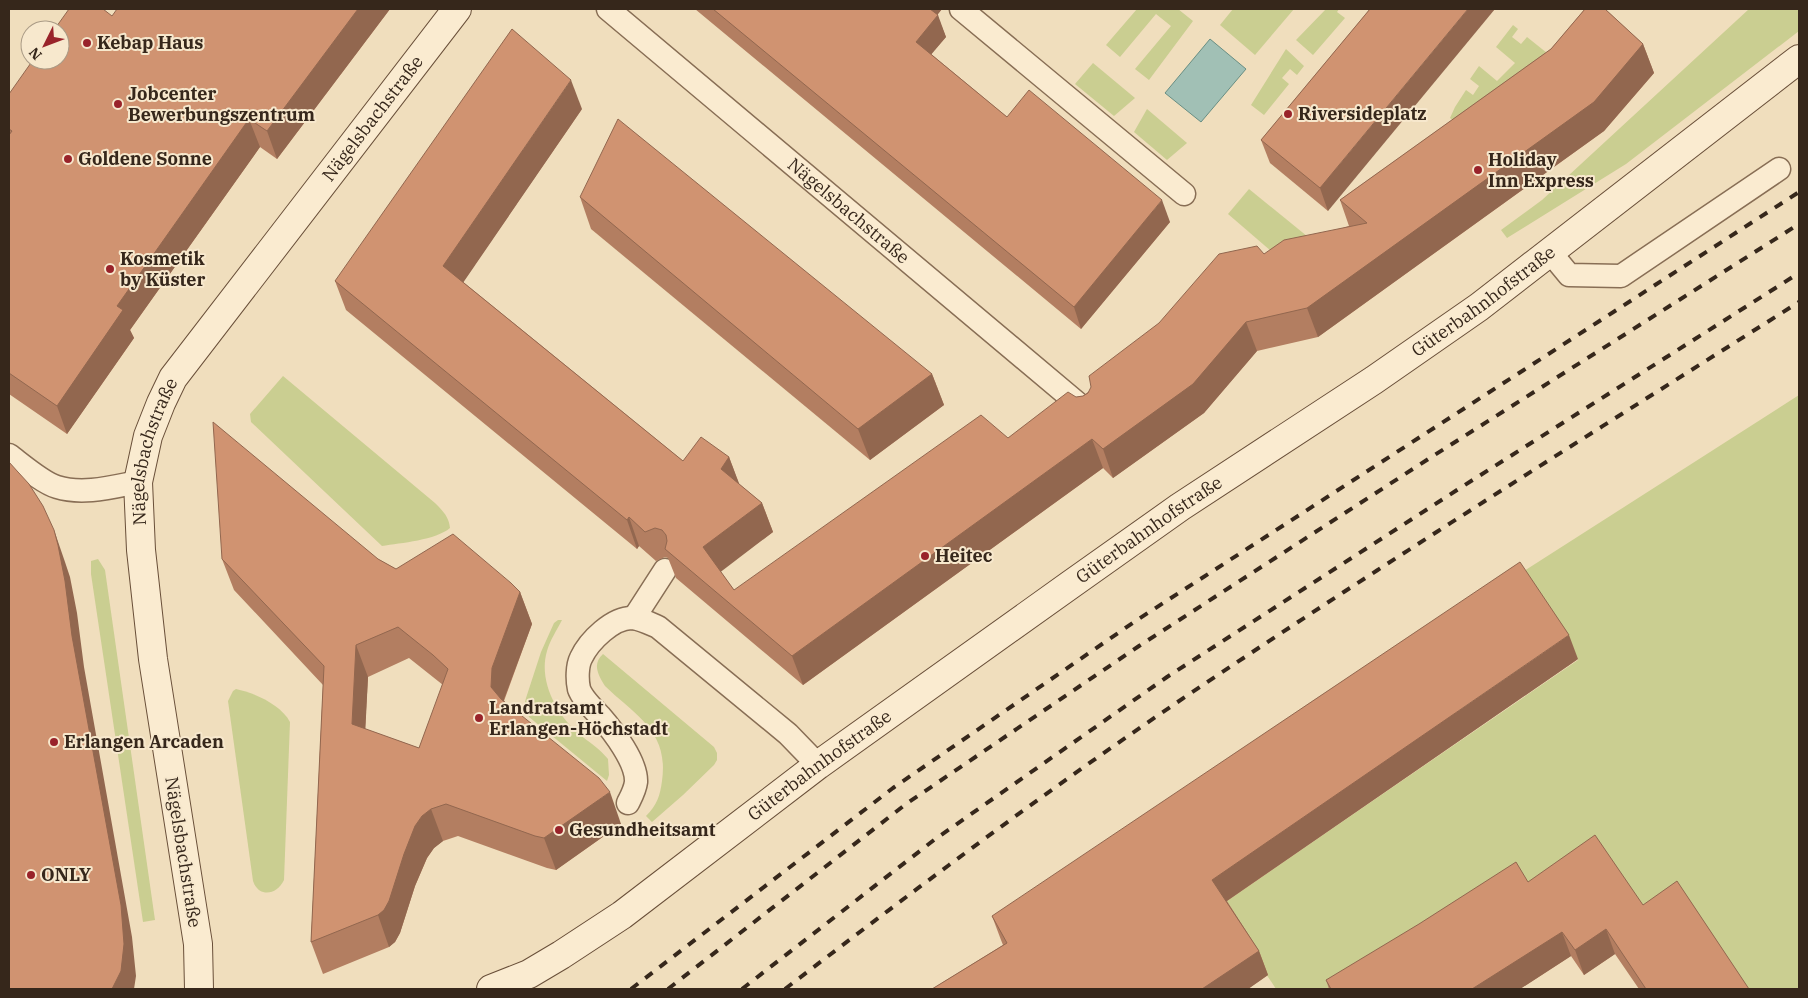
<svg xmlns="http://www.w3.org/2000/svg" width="1808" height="998" font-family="'IBM Plex Serif',serif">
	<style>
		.green { fill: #cace91 }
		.water { fill: #a1c0b5; stroke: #688e83 }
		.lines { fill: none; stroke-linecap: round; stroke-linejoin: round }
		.lane-casing { stroke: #886e55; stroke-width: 25 }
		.secondary-casing { stroke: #694f39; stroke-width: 30 }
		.lane { stroke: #faebd0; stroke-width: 22 }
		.secondary { stroke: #faebd0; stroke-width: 28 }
		.rail { stroke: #36271b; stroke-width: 4; stroke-dasharray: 9 9; stroke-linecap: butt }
		.wall { fill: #b37e61; fill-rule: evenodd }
		.shaded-wall { fill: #92674f }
		.building { fill: #d09371; stroke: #92674f; fill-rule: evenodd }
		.poi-dot { fill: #99232a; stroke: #f7e8cd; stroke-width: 2 }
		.labels { text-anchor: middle; stroke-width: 4; stroke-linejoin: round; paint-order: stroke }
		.poi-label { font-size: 18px; font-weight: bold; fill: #36271b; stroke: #f7e8cd; text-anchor: start }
		.street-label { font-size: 18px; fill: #36271b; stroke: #f7e8cd }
	</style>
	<rect width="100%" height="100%" fill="#f0debd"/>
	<g class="green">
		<path d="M 1137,9 L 1178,9 L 1193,21 L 1149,80 L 1135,69 L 1171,26 L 1156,14 L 1120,57 L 1106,45 Z"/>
		<path d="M 1233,9 L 1294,9 L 1255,55 L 1220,25 Z"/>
		<path d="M 1326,9 L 1339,9 L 1337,12 L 1345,18 L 1313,55 L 1296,40 Z"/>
		<path d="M 1749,9 L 1799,9 L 1799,31 L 1626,164 L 1507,238 L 1501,230 L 1542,200 Z"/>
		<path d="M 1513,25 L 1518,29 L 1512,37 L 1521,44 L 1527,37 L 1557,61 L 1464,129 L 1450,118 L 1455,107 L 1466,90 L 1473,95 L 1479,86 L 1470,79 L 1479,66 L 1497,81 L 1515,63 L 1496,47 Z"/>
		<path d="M 1286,49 L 1304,66 L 1297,75 L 1290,69 L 1282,78 L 1289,84 L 1264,115 L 1251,105 Z"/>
		<path d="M 1093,63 L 1135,98 L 1114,116 L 1075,84 Z"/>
		<path d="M 1147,109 L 1187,143 L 1167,160 L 1134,132 Z"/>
		<path d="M 1249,189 L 1313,241 L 1271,251 L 1228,214 Z"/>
		<path d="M 283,376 L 435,503 C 443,511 449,517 450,528 C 436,540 401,543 382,546 L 251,422 L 250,414 Z"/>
		<path d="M 1799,395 L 1799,989 L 1742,989 L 1686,906 L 1361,989 L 1276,989 L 1221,905 L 1578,660 L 1521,573 Z"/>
		<path d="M 98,559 L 105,570 L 155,920 L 143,922 L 91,574 L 91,561 Z"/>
		<path d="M 558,620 L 562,620 C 557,630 550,640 547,651 C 538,681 557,715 579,734 C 589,742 600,749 608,759 L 609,775 L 607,781 L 529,717 L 524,706 L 526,698 L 541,652 L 554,623 Z"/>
		<path d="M 603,654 L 714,747 L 717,753 L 717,760 L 714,765 L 683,795 L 652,822 L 646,816 C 657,805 660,796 662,781 C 669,731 636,716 605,686 C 598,675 592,664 603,654 Z"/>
		<path d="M 236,689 C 255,693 281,705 290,722 L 284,880 C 277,895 259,898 253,881 L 228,701 L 233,691 Z"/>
	</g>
	<path class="water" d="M 1210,39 L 1246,69 L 1201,122 L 1165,93 Z"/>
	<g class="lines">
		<g class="lane-casing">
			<g id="lane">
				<path id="s1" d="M 608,9 L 1089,413"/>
				<path d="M 961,9 L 1184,194"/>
				<path d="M 1550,252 L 1569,275 L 1621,276 L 1779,169"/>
				<path d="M 9,455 C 21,464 43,483 57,487 C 83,495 112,487 138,482"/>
				<path d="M 634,618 L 665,570"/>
				<path d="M 628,803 C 631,797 635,790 636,782 C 637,762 613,731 600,716 C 593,709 582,698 579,689 C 577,680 577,666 581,658 C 589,641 613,617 633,618 C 641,619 651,624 658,627 L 788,734 L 818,765"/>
			</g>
		</g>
		<g class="secondary-casing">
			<g id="secondary">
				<path id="s2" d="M 199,989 L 198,944 L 153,659 L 141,550 L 138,482 L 148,436 L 161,403 L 173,378 L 457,9"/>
				<path id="s3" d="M 491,989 L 529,974 L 561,955 L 622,915 L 818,765 L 1070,585 L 1180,507 L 1374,380 L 1479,307 L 1799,59"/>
			</g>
		</g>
		<use href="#lane" class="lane"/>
		<use href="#secondary" class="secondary"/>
		<g class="rail">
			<path d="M 631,989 L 893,788 L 1137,620 L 1799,192"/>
			<path d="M 668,989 L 906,804 L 1139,646 L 1433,456 L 1799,224"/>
			<path d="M 742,989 L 934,840 L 1167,677 L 1457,490 L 1799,273"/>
			<path d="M 785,989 C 917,888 1050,788 1188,695 C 1389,560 1595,431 1799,302"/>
		</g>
	</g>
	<g class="wall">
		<path d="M 390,9 L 277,159 L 260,147 L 130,330 L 134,338 L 67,434 L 9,394 L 9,94 L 112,16 Z"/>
		<path d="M 695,9 L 942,9 L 937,15 L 946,37 L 931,54 L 1007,117 L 1170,222 L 1081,329 Z"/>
		<path d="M 1370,9 L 1328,211 L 1270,163 L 1261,140 Z"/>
		<path d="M 1582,9 L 1605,9 L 1643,44 L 1654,73 L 1604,131 L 1318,337 L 1257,351 L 1204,413 L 1113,478 L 1103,468 L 803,685 L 676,578 L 668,558 L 665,557 L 656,561 L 639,546 L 637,549 L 346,310 L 335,281 L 582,109 L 463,282 L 683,461 L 729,457 L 739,484 L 762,503 L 773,532 L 720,571 L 734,590 L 1008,438 L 1076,397 L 1083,396 L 1264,254 L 1349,226 L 1340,200 L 1551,49 L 1584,10 Z"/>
		<path d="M 580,197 L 932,374 L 944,405 L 870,460 L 591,229 Z"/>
		<path d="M 222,559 L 378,559 L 396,569 L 520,592 L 532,624 L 504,701 L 621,824 L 556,870 L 547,868 L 458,836 L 443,841 L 434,848 L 427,858 L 415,886 L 400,933 L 395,942 L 389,947 L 323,974 L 311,942 L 323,685 L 234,590 ZM 409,658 L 443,685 L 419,748 L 365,729 L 368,677 Z"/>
		<path d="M 1578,659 L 1227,901 L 1259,951 L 1268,975 L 1248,989 L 932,989 L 1003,945 L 1001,940 L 992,916 Z"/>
		<path d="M 1528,882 L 1643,905 L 1749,989 L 1639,989 L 1615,954 L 1584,975 L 1571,956 L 1520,989 L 1329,989 L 1326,980 Z"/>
	</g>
	<g class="shaded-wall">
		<path d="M 358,9 L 390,9 L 277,159 L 267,131 Z"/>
		<path d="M 924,9 L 942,9 L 930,24 Z"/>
		<path d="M 1468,9 L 1495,9 L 1328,211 L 1320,188 Z"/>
		<path d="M 938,15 L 946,37 L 924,63 L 916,42 Z"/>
		<path d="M 1643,44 L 1654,73 L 1604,131 L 1318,337 L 1307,308 Z"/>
		<path d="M 571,80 L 582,109 L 454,296 L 443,266 Z"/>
		<path d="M 249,119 L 260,147 L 130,330 L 134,338 L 67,434 L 57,406 L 117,306 Z"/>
		<path d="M 1162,200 L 1170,222 L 1081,329 L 1074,307 Z"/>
		<path d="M 1246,322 L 1257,351 L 1204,413 L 1113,478 L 1103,449 Z"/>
		<path d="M 932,374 L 944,405 L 870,460 L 858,429 Z"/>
		<path d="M 1092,439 L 1103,468 L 803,685 L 792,656 Z"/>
		<path d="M 729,457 L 740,486 L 721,469 Z"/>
		<path d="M 762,503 L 773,532 L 714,577 L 703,547 Z"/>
		<path d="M 629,517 L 639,546 L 637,549 L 627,520 Z"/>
		<path d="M 54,530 L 65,562 L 70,577 L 77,613 L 84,667 L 132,937 L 136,976 L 134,989 L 112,989 Z"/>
		<path d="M 520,592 L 532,624 L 504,699 L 503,719 L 491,687 L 492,668 Z"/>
		<path d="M 1569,635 L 1578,659 L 1221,905 L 1212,880 Z"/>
		<path d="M 356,645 L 368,677 L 364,756 L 352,724 Z"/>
		<path d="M 610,792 L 621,824 L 556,870 L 544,838 Z"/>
		<path d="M 431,809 L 443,841 L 434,848 L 427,858 L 415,886 L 400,933 L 395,942 L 389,947 L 378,915 L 415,826 L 422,816 Z"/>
		<path d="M 1606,929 L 1615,954 L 1584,975 L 1575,950 Z"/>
		<path d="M 1562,932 L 1571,956 L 1520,989 L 1472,989 Z"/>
		<path d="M 1259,951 L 1268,975 L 1248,989 L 1202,989 Z"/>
	</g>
	<g class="building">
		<path d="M 69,9 L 103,9 L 112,16 L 117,9 L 358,9 L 267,131 L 249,119 L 117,306 L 123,310 L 57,406 L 9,373 L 9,135 L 12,131 L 9,129 L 9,94 L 33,60 L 60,60 L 60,30 L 54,30 Z"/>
		<path d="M 713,9 L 930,9 L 938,15 L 916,42 L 1007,117 L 1029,90 L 1162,200 L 1074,307 Z"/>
		<path d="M 1370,9 L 1468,9 L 1320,188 L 1261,140 Z"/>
		<path d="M 1585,9 L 1605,9 L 1643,44 L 1594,102 L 1307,308 L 1246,322 L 1193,384 L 1103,449 L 1092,439 L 792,656 L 665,549 L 667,541 L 666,535 L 662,530 L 655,528 L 645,532 L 629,517 L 627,520 L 335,281 L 512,29 L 571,80 L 443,266 L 683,461 L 701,437 L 729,457 L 721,469 L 762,503 L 703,547 L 734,590 L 981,415 L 1008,438 L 1068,392 L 1076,397 L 1083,396 L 1088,393 L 1091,387 L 1089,376 L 1159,323 L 1219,254 L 1257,246 L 1264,254 L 1284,240 L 1367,223 L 1340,200 L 1551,49 Z"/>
		<path d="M 618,119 L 932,374 L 858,429 L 580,197 Z"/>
		<path d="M 213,422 L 378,559 L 396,569 L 453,534 L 511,583 L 520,592 L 492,668 L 491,687 L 501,699 L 599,778 L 610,792 L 544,838 L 535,836 L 446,804 L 431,809 L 422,816 L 415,826 L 404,854 L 389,901 L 384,910 L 378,915 L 311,942 L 324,666 L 222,559 ZM 398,627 L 433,655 L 448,669 L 419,748 L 352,724 L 356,645 Z"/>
		<path d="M 9,462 L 18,472 L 29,484 L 43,506 L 54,530 L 58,545 L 65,581 L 72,636 L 121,905 L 124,944 L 121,971 L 112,989 L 9,989 Z"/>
		<path d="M 1520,562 L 1569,635 L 1212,880 L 1259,951 L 1202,989 L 932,989 L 1007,943 L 992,916 Z"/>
		<path d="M 1595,835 L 1643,905 L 1677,881 L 1749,989 L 1646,989 L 1606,929 L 1575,950 L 1562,932 L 1472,989 L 1331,989 L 1326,980 L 1419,924 L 1516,862 L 1528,882 Z"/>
	</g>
	<g class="poi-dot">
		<circle cx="87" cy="43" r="5"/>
		<circle cx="118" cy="104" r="5"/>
		<circle cx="1288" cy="114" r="5"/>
		<circle cx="68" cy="159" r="5"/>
		<circle cx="1478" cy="170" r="5"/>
		<circle cx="110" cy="269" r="5"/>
		<circle cx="925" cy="556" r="5"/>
		<circle cx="479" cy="718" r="5"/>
		<circle cx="54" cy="742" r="5"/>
		<circle cx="559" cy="830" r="5"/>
		<circle cx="31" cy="875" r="5"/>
	</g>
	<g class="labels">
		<g class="poi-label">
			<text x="97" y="49">Kebap Haus</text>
			<text x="128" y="100">Jobcenter<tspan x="128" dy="21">Bewerbungszentrum</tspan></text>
			<text x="1298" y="120">Riversideplatz</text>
			<text x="78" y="165">Goldene Sonne</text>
			<text x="1488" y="166">Holiday<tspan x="1488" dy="21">Inn Express</tspan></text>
			<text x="120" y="265">Kosmetik<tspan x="120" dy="21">by Küster</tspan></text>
			<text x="935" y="562">Heitec</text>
			<text x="489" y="714">Landratsamt<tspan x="489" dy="21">Erlangen-Höchstadt</tspan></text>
			<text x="64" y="748">Erlangen Arcaden</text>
			<text x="569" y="836">Gesundheitsamt</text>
			<text x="41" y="881">ONLY</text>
		</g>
		<g class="street-label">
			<text dy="6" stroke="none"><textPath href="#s2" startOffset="949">Nägelsbachstraße</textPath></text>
			<text dy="6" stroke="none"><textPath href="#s1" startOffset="314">Nägelsbachstraße</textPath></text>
			<text dy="6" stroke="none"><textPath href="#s3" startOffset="1209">Güterbahnhofstraße</textPath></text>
			<text dy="6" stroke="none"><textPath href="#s2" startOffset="544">Nägelsbachstraße</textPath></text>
			<text dy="6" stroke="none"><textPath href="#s3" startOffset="804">Güterbahnhofstraße</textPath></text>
			<text dy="6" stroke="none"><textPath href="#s3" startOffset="399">Güterbahnhofstraße</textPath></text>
			<text transform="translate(183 852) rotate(81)" y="6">Nägelsbachstraße</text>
		</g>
	</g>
	<rect width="1808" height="998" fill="none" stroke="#36271b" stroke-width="20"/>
	<g transform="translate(45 45) rotate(228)"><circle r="24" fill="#f7e8cd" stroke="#aa9b86"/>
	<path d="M0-4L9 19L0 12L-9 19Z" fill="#99232a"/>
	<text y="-8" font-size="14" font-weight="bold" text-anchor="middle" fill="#36271b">N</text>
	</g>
</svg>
